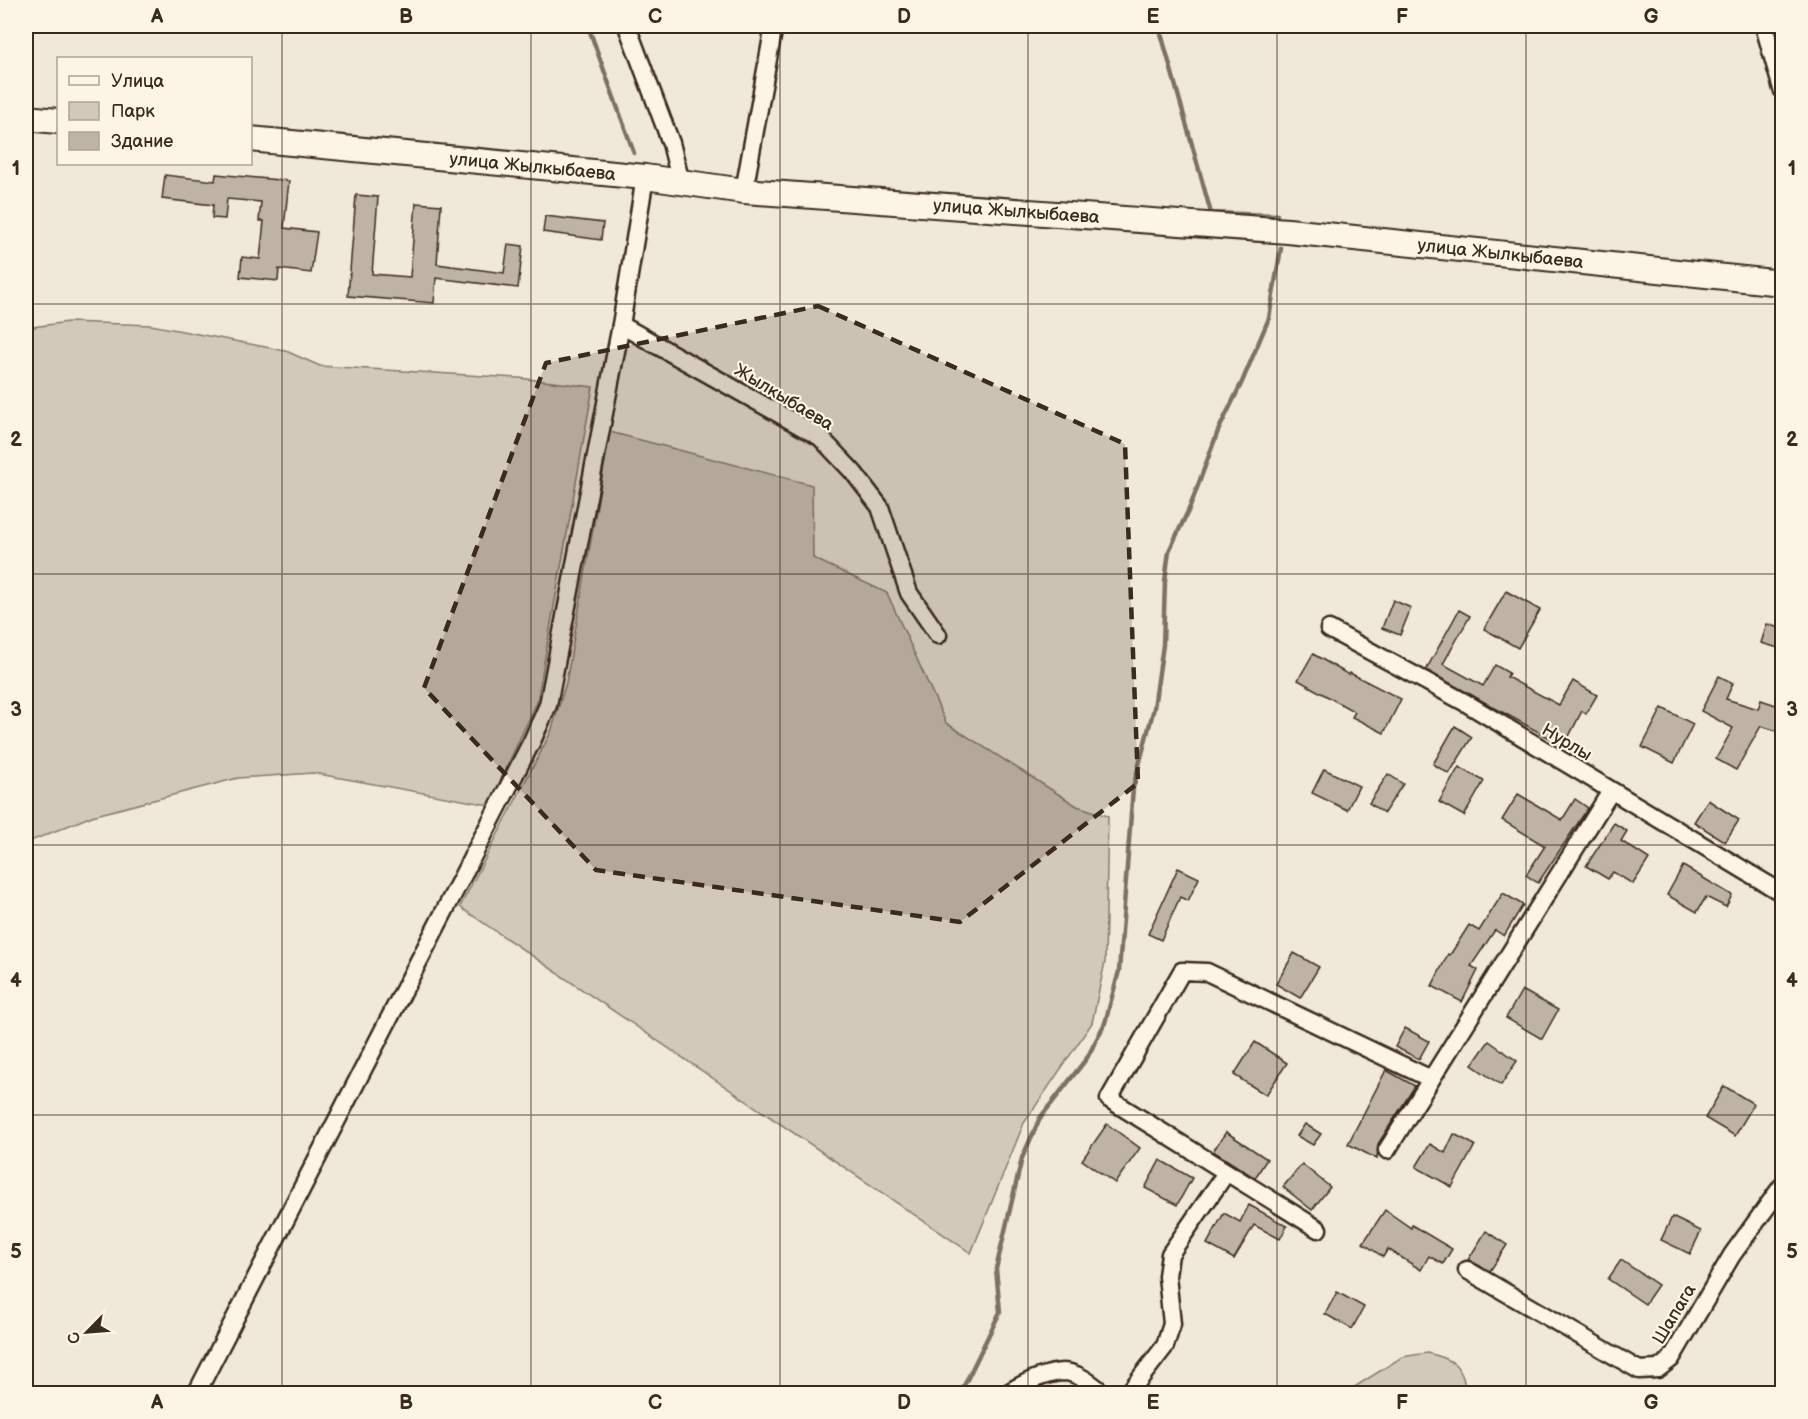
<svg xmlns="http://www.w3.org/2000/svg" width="1808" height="1419" font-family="'Balsamiq Sans',sans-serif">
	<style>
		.green { fill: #d2c9ba; stroke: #867a6c; stroke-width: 1.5 }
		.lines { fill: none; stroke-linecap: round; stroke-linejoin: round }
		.stream { stroke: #7e7163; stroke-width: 4.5 }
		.building { fill: #beb3a4; stroke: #3b2a1e; stroke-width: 1.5 }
		.street-casing { stroke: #3b2a1e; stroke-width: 21 }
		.secondary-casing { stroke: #3b2a1e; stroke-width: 28 }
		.street { stroke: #fcf5e5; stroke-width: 16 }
		.secondary { stroke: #fcf5e5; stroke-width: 24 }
		.marked { fill: #3b2a1e; fill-opacity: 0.2; stroke: #3b2a1e; stroke-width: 4.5; stroke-dasharray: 12 8; stroke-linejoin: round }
		.grid { fill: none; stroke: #3b2a1e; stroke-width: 1.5; stroke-opacity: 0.55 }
		.labels { text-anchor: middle; stroke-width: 4.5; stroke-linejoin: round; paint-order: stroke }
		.street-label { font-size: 18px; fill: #3b2a1e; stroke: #fcf5e5 }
		.neatline { fill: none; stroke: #3b2a1e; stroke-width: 2 }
		.grid-label { font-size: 20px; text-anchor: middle; font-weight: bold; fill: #3b2a1e }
	</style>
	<rect width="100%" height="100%" fill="#f0e9d9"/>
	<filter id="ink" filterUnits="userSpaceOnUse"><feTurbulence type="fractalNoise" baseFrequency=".0167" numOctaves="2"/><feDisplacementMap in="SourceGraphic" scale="12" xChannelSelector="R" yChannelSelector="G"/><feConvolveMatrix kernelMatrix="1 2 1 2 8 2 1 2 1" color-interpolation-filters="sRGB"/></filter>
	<g filter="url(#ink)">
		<g class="green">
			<path d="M 68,322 L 151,325 L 286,351 L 320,366 L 519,378 L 593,387 L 537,702 L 489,805 L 313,773 L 238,778 L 92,816 L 26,843 L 26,328 Z"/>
			<path d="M 610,432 L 812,485 L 813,558 L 887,593 L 946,723 L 1077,806 L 1108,816 L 1105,962 L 1092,1023 L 1024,1123 L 971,1253 L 460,907 L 551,732 L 566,683 Z"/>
			<path d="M 1427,1353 C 1454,1359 1463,1365 1466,1393 L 1345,1393 L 1402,1357 Z"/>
		</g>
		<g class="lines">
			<g class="stream">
				<path d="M 588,26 L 634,153"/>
				<path d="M 1159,26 L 1211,213 L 1277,215"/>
				<path d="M 960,1394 L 1000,1312 L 996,1269 L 1022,1158 L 1040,1118 L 1087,1058 L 1105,1023 L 1119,971 L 1133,788 L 1154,708 L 1163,645 L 1165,581 L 1169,551 L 1190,507 L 1218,431 L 1242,382 L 1269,318 L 1281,248"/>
			</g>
		</g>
		<g class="building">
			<path d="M 216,174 L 289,181 L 284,228 L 317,232 L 311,273 L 279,269 L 278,281 L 240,277 L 242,257 L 260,259 L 264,221 L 259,221 L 261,202 L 227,199 L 225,219 L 212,218 L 213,205 L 162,199 L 165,175 L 215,181 Z"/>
			<path d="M 356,195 L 378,197 L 372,274 L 410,277 L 416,203 L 441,205 L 437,264 L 504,273 L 508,244 L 523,246 L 518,288 L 436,278 L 434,303 L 348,296 Z"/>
			<path d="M 545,216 L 603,223 L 601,240 L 543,232 Z"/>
			<path d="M 1506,591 L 1540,610 L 1518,648 L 1484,629 Z"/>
			<path d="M 1393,600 L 1411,608 L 1400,635 L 1382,628 Z"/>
			<path d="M 1459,610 L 1470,616 L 1443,664 L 1483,686 L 1495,665 L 1509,673 L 1507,677 L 1559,705 L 1573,681 L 1597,695 L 1586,714 L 1582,711 L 1564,746 L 1426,670 Z"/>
			<path d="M 1767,624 L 1782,629 L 1782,649 L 1761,643 Z"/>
			<path d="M 1313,654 L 1349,675 L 1350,673 L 1401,699 L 1384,733 L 1352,717 L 1355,712 L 1298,680 Z"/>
			<path d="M 1719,676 L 1733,683 L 1726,699 L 1758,709 L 1761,700 L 1782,707 L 1782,714 L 1777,731 L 1761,726 L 1736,770 L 1716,759 L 1733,728 L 1701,711 Z"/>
			<path d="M 1662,708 L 1693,724 L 1674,763 L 1642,747 Z"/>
			<path d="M 1455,726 L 1472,737 L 1449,774 L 1433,764 Z"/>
			<path d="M 1459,767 L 1484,781 L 1464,816 L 1439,802 Z"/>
			<path d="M 1324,769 L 1359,786 L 1347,810 L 1312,793 Z"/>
			<path d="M 1388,774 L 1403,784 L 1384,813 L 1369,803 Z"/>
			<path d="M 1518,794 L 1562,820 L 1575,799 L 1588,808 L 1538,883 L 1526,875 L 1545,846 L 1502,820 Z"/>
			<path d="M 1708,800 L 1739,820 L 1725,842 L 1694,822 Z"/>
			<path d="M 1614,823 L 1627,831 L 1621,841 L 1649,859 L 1633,884 L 1613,872 L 1608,879 L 1586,866 Z"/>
			<path d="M 1683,866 L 1732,895 L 1726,907 L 1706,897 L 1697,912 L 1667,895 Z"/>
			<path d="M 1178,868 L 1199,878 L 1188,901 L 1180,897 L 1161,940 L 1148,934 Z"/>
			<path d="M 1503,893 L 1523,905 L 1504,936 L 1495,930 L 1471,966 L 1478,970 L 1462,1002 L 1432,986 L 1448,954 L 1450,955 L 1469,925 L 1479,931 Z"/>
			<path d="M 1294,953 L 1319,967 L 1300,998 L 1276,984 Z"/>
			<path d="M 1522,990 L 1558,1010 L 1542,1039 L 1506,1018 Z"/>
			<path d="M 1405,1028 L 1429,1041 L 1419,1059 L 1395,1047 Z"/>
			<path d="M 1489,1041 L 1517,1061 L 1501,1085 L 1472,1065 Z"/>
			<path d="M 1255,1042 L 1287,1063 L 1266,1095 L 1234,1075 Z"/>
			<path d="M 1386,1070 L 1415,1086 L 1378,1144 L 1377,1159 L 1348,1144 Z"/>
			<path d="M 1724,1086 L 1754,1104 L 1735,1136 L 1705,1118 Z"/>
			<path d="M 1107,1124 L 1140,1148 L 1115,1183 L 1082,1160 Z"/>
			<path d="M 1305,1124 L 1321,1134 L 1313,1145 L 1297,1136 Z"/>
			<path d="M 1226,1132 L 1267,1159 L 1255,1178 L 1213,1151 Z"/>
			<path d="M 1454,1134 L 1475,1145 L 1452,1187 L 1416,1167 L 1430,1144 L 1445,1153 Z"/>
			<path d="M 1160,1160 L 1192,1178 L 1177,1205 L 1145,1188 Z"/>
			<path d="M 1302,1164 L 1330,1187 L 1312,1210 L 1283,1187 Z"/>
			<path d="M 1249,1205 L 1287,1226 L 1280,1239 L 1254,1225 L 1234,1259 L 1207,1244 L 1224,1213 L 1240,1222 Z"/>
			<path d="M 1385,1210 L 1411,1228 L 1412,1225 L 1452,1249 L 1443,1264 L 1429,1256 L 1421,1270 L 1388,1249 L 1383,1257 L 1363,1243 Z"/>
			<path d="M 1672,1217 L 1701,1231 L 1690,1254 L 1661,1240 Z"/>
			<path d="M 1486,1231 L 1507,1245 L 1490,1271 L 1468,1260 Z"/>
			<path d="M 1621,1260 L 1658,1285 L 1645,1304 L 1608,1279 Z"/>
			<path d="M 1337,1292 L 1364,1307 L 1352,1329 L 1325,1314 Z"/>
		</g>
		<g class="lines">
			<g class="street-casing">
				<g id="street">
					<path d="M 627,26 L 671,143 L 681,183"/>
					<path d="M 1764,26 L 1782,89"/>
					<path d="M 744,191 L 774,26"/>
					<path d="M 621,325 L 820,437 L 854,473 L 880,507 L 909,593 L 938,635"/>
					<path d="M 1329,629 L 1466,703 L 1782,893"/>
					<path d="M 1387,1150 L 1611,791"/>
					<path d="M 1318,1229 L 1109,1099 L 1182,971 L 1207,972 L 1431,1079"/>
					<path d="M 1467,1270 L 1639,1370 L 1658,1369 L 1671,1359 L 1732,1255 L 1782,1186"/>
					<path d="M 196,1394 L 532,741 L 548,705 L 621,325 L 645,177"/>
					<path d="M 1006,1394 C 1022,1384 1044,1373 1063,1372 C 1078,1372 1093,1385 1104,1394"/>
					<path d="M 1128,1394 L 1165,1346 L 1172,1324 L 1167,1276 L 1170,1254 L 1226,1173"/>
				</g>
			</g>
			<g class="secondary-casing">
				<g id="secondary">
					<path d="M 26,118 L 58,121"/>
					<path id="s1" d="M 250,139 L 645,177 L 744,191 L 1288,231 L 1782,283"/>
				</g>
			</g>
			<use href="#street" class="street"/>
			<use href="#secondary" class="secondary"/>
		</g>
	</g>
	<path class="marked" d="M 818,306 L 1125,444 L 1138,783 L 960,922 L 596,870 L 424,688 L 546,363 Z"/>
	<path class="grid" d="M 282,26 L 282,1394M 531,26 L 531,1394M 780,26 L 780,1394M 1028,26 L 1028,1394M 1277,26 L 1277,1394M 1526,26 L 1526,1394M 26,304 L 1782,304M 26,574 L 1782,574M 26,845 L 1782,845M 26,1115 L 1782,1115"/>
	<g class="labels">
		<g class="street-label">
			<text dy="6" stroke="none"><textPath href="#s1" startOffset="284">улица Жылкыбаева</textPath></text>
			<text dy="6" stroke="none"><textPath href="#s1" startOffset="770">улица Жылкыбаева</textPath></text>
			<text dy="6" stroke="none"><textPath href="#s1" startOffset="1256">улица Жылкыбаева</textPath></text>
			<text transform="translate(784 397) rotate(31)" y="6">Жылкыбаева</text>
			<text transform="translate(1567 742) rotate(31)" y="6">Нурлы</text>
			<text transform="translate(1674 1314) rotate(-59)" y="6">Шапага</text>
		</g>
	</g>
	<rect width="1808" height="1419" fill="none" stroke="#fcf5e5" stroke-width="66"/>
	<rect x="57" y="57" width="195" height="108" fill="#fcf5e5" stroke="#afa495" stroke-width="1.5"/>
	<rect x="69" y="76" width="30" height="9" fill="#fcf5e5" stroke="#afa495" stroke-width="1.5"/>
	<text x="111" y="87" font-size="18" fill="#3b2a1e">Улица</text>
	<rect x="69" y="102" width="30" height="18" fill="#d2c9ba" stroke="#afa495" stroke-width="1.5"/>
	<text x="111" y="117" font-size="18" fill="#3b2a1e">Парк</text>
	<rect x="69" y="132" width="30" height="18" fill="#beb3a4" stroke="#afa495" stroke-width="1.5"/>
	<text x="111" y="147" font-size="18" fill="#3b2a1e">Здание</text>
	<g transform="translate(87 1332) rotate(245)" stroke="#fcf5e5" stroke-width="4.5" paint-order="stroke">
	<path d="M0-4.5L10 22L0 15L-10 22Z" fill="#3b2a1e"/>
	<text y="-9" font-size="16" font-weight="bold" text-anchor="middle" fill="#3b2a1e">С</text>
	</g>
	<rect x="33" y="33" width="1742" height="1353" class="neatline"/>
	<g class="grid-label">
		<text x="157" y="23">A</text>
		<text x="406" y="23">B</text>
		<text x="655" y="23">C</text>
		<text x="904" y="23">D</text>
		<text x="1153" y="23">E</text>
		<text x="1402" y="23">F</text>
		<text x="1651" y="23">G</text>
		<text x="16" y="175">1</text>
		<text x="1792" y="175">1</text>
		<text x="16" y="446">2</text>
		<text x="1792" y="446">2</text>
		<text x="16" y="716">3</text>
		<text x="1792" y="716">3</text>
		<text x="16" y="987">4</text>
		<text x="1792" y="987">4</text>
		<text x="16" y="1258">5</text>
		<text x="1792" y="1258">5</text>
		<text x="157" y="1409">A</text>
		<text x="406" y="1409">B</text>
		<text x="655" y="1409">C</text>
		<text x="904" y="1409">D</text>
		<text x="1153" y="1409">E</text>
		<text x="1402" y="1409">F</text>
		<text x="1651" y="1409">G</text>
	</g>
</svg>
